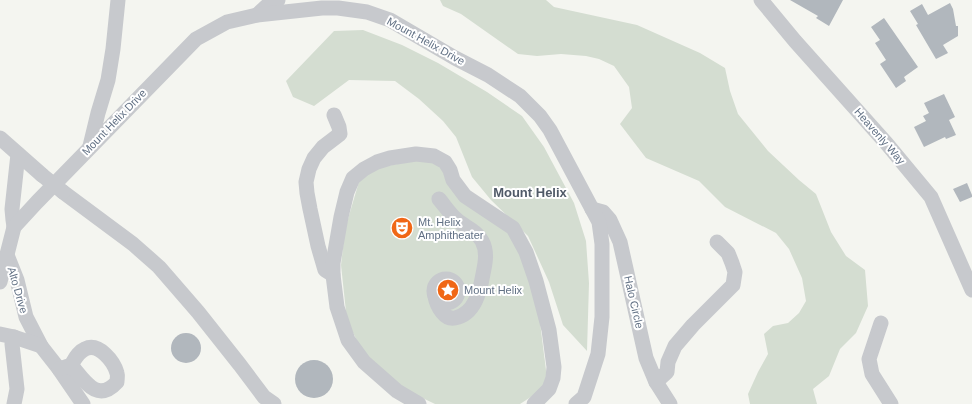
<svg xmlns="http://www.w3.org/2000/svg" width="972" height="404" font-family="Arial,sans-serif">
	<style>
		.green { fill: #d4ddd1 }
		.building { fill: #b1b7bd }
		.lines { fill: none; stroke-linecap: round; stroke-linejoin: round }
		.minor { stroke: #c7c9cd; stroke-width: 15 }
		.minor-bridge { stroke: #c7c9cd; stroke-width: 15 }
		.labels { text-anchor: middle; stroke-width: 4; stroke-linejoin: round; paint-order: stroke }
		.street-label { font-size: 11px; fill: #617084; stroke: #fff }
		.poi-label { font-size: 11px; fill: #617084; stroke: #fff; text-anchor: start }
		.quarter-label { font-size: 13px; font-weight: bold; fill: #505a68; stroke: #fff }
	</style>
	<rect width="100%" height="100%" fill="#f4f5f0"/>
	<g class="green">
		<path d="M 440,0 L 546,0 L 554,7 L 637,25 L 700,53 L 725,68 L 730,91 L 738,114 L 768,151 L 799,180 L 816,194 L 831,232 L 846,256 L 865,270 L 868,306 L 856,333 L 840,349 L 829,376 L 813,389 L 817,404 L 750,404 L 748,394 L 758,372 L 768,354 L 764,334 L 773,326 L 788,323 L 799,313 L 806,301 L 802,278 L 789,249 L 776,233 L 725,207 L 699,181 L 646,158 L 620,124 L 632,108 L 629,87 L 614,66 L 599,59 L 586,56 L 561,54 L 537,56 L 518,54 L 461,14 L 443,6 Z"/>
		<path d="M 363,30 L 402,45 L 438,63 L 487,92 L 522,116 L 544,147 L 574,203 L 586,241 L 589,283 L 587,351 L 563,325 L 549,282 L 528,236 L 491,200 L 472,177 L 456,137 L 443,121 L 419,99 L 395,81 L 349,80 L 314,106 L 293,97 L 286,81 L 334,31 Z"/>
		<path d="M 420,160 L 435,162 L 511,234 L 526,264 L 537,299 L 547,378 L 540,391 L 520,404 L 435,404 L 410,392 L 367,360 L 347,321 L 341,265 L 345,229 L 358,185 L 361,176 L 375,168 Z"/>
	</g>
	<g class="building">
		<path d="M 790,0 L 843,0 L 829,26 L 816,18 L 818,16 Z"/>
		<path d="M 950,3 L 953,9 L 956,26 L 958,26 L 958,36 L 943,45 L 948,53 L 936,59 L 916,25 L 918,24 L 910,11 L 922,4 L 928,15 Z"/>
		<path d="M 884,18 L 918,67 L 904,77 L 906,81 L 896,88 L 880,64 L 886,60 L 875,43 L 880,40 L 871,27 Z"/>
		<path d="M 944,94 L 955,117 L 949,120 L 956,135 L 946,139 L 945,137 L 924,147 L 914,127 L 926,121 L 923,116 L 929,113 L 924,103 Z"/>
		<path d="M 967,183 L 972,195 L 972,197 L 960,202 L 953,189 Z"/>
		<circle cx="186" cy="348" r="15"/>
		<circle cx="314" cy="379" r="19"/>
	</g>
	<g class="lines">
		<g class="minor">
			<path d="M 761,0 L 795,41 L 887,144 L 931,197 L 972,290"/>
			<path d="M 257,15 L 271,2 L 278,0"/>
			<path d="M 0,138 L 42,175"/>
			<path d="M 90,146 L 98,113 L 108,80 L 113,49 L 118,0"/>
			<path d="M 63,192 L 133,244 L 159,267 L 198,312 L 240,365 L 264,397 L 274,404"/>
			<path d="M 592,209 L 603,212 L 610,220 L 620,242 L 646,358 L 656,382 L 670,404"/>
			<path d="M 14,227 L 13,220 L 12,209 L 18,154"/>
			<path d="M 7,255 L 17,280 L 26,317 L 41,346 L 59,369 L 83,404"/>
			<path d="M 333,275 L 325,270 L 318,246 L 310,209 L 307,193 L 306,182 L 309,169 L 314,158 L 323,147 L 340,134 L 339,127 L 334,115"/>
			<circle cx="446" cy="291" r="12"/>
			<path d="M 0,282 L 14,227 L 37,202 L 196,39 L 227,22 L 257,15 L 322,8 L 338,8 L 367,12 L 390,20 L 455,58 L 488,75 L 520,96 L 540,116 L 550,130 L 599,222 L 602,244 L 602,317 L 598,354 L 584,397 L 576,404"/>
			<path d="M 435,296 C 436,303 438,307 442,312 C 446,317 450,319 455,318 C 475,314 480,291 483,274 C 485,264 488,252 482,241 C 477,231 465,227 457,220 C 450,214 445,206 439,199"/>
			<path d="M 881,323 L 869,359 L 872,374 L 891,404"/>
			<path d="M 0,334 L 14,337 L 41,346"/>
			<path d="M 59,369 L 71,365 C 84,380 97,404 117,382 C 117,379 118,376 117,373 C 114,362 99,342 85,349 C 78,352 75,359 71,365"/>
			<path d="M 656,382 L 667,372 L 668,362 L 675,346 L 693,325 L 733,285 L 735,272 L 732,263 L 728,253 L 717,242"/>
			<path d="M 14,404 L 17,389 L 12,344 L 14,337"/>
			<path d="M 419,404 L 397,391 L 364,362 L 348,340 L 337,307 L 333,275 L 333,263 L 341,217 L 347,192 L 353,178 L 364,169 L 377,162 L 390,158 L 416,154 L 434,156 L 445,162 L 450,170 L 453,180 L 465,196 L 513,228 L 526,252 L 536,281 L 549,330 L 554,367 L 553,378 L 549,389 L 534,404"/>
		</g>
		<path class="minor-bridge" d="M 42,175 L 63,192"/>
	</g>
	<defs>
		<g id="theatre-disc" transform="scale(1.15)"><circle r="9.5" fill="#f06716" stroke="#fff"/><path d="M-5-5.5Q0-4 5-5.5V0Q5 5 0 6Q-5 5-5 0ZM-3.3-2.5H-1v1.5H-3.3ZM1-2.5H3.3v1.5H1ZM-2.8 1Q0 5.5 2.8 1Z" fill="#fff"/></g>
		<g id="sight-disc" transform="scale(1.15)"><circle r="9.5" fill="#f06716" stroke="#fff"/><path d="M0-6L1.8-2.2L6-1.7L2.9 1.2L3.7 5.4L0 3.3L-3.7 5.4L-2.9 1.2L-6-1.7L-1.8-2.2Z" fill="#fff"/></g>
	</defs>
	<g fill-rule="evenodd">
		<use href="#theatre-disc" x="402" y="228"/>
		<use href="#sight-disc" x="448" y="290"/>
	</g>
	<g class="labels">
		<g class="street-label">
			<text transform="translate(426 41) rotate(29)" y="4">Mount Helix Drive</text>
			<text transform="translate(114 122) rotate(-46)" y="4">Mount Helix Drive</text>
			<text transform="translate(880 136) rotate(49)" y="4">Heavenly Way</text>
			<text transform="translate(18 290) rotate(74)" y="4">Alto Drive</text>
			<text transform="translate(634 302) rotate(77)" y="4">Halo Circle</text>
		</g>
		<g class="poi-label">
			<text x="418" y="226">Mt. Helix<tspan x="418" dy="13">Amphitheater</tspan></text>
			<text x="464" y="294">Mount Helix</text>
		</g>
		<g class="quarter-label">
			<text x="530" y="197">Mount Helix</text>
		</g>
	</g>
</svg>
